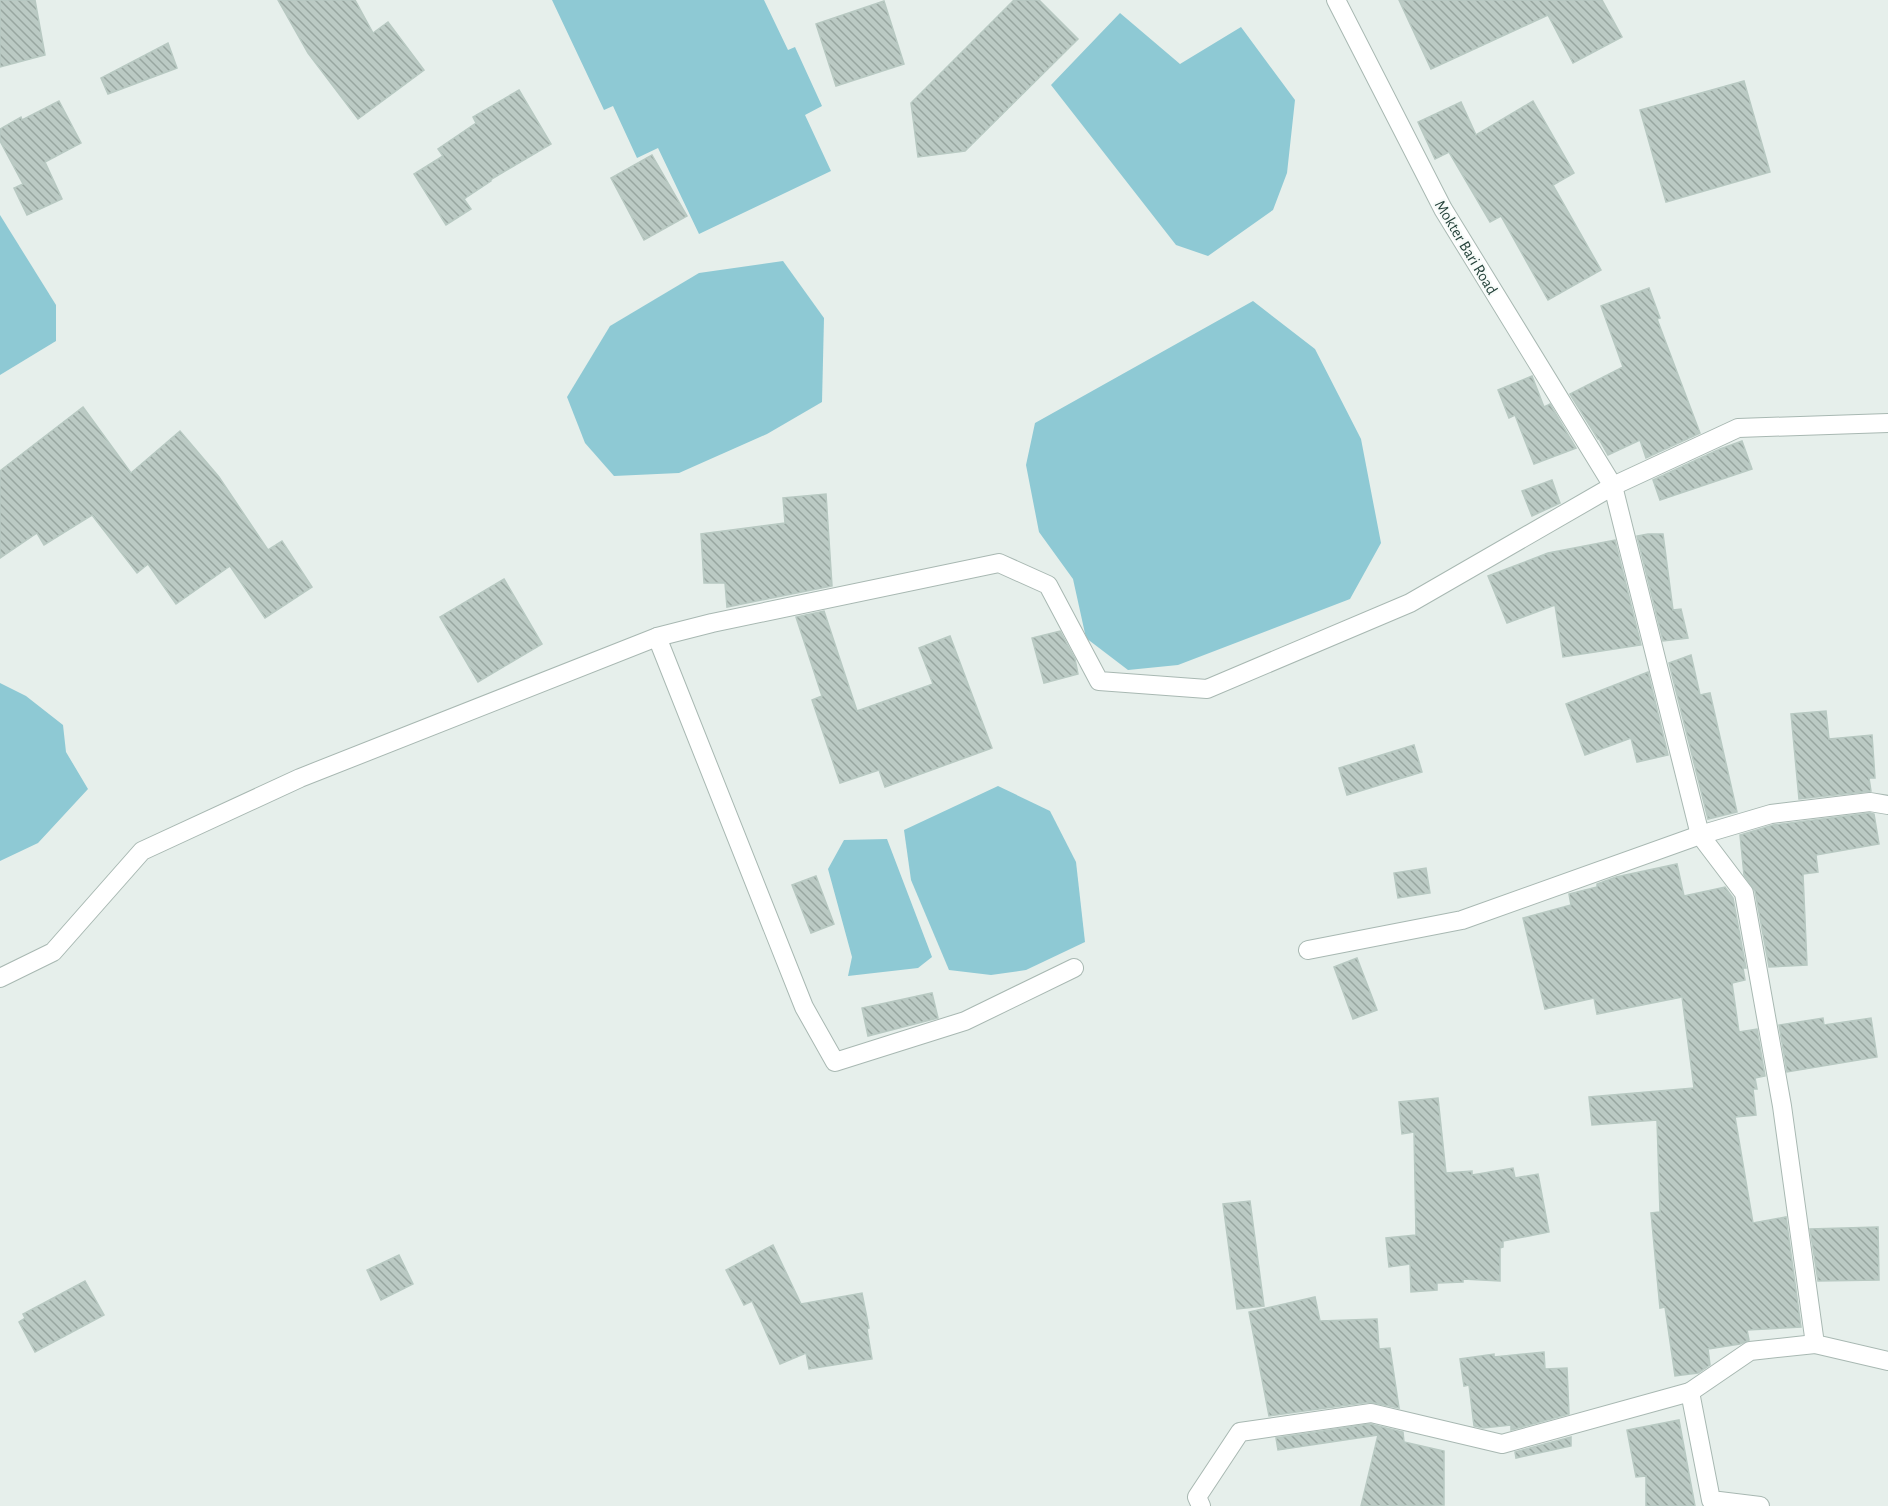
<svg xmlns="http://www.w3.org/2000/svg" width="1888" height="1506" font-family="'Alegreya Sans',sans-serif">
	<style>
		.water { fill: #8ec9d4 }
		.building { fill: url(#building-back-hatch); stroke: #b8c9c2; stroke-width: 1.5 }
		.lines { fill: none; stroke-linecap: round; stroke-linejoin: round }
		.minor-casing { stroke: #a8b8b2; stroke-width: 20 }
		.minor { stroke: #fff; stroke-width: 18 }
		.labels { text-anchor: middle; stroke-width: 4.5; stroke-linejoin: round; paint-order: stroke }
		.street-label { font-size: 16px; fill: #24423a; stroke: #f7fbf9 }
	</style>
	<defs>
		<pattern id="building-back-hatch" width="6" height="6" patternUnits="userSpaceOnUse" patternTransform="scale(1.5)"><rect width="6" height="6" fill="#bbcac4"/><path d="M-1 5l2 2M0 0l6 6M5-1l2 2" fill="none" stroke="#98a6a0"/></pattern>
	</defs>
	<rect width="100%" height="100%" fill="#e6efeb"/>
	<g class="water">
		<path d="M 552,0 L 764,0 L 788,50 L 795,47 L 822,106 L 805,115 L 831,171 L 699,234 L 658,148 L 637,158 L 613,106 L 604,110 Z"/>
		<path d="M 1120,13 L 1180,64 L 1241,27 L 1295,100 L 1287,173 L 1273,210 L 1208,256 L 1176,245 L 1051,85 Z"/>
		<path d="M 0,215 L 56,305 L 56,341 L 0,375 Z"/>
		<path d="M 783,261 L 824,318 L 822,402 L 767,434 L 679,473 L 614,476 L 585,443 L 567,397 L 610,326 L 699,273 Z"/>
		<path d="M 1253,301 L 1315,349 L 1361,439 L 1381,543 L 1350,599 L 1178,665 L 1128,670 L 1086,638 L 1073,579 L 1039,532 L 1026,465 L 1035,423 Z"/>
		<path d="M 0,683 L 26,696 L 63,725 L 66,752 L 88,789 L 38,843 L 0,861 Z"/>
		<path d="M 998,786 L 1050,811 L 1076,862 L 1085,942 L 1026,970 L 991,975 L 949,970 L 911,880 L 904,830 Z"/>
		<path d="M 887,839 L 932,957 L 918,968 L 848,976 L 852,957 L 828,869 L 844,840 Z"/>
	</g>
	<g class="building">
		<path d="M 0,0 L 35,0 L 45,55 L 0,67 Z"/>
		<path d="M 278,0 L 355,0 L 373,33 L 388,22 L 424,70 L 358,119 L 308,53 Z"/>
		<path d="M 1014,0 L 1039,0 L 1078,39 L 965,151 L 918,157 L 911,103 Z"/>
		<path d="M 1399,0 L 1602,0 L 1622,37 L 1573,63 L 1548,15 L 1431,69 Z"/>
		<path d="M 884,1 L 904,64 L 836,86 L 816,24 Z"/>
		<path d="M 168,43 L 177,68 L 108,94 L 101,78 Z"/>
		<path d="M 1744,81 L 1770,172 L 1666,202 L 1640,110 Z"/>
		<path d="M 519,90 L 551,144 L 490,180 L 491,181 L 464,199 L 471,209 L 446,225 L 414,174 L 443,156 L 438,149 L 476,123 L 473,117 Z"/>
		<path d="M 59,101 L 81,143 L 45,162 L 62,199 L 27,215 L 14,188 L 23,184 L 0,141 L 0,129 L 21,117 L 22,120 Z"/>
		<path d="M 1533,101 L 1574,173 L 1553,185 L 1601,270 L 1548,300 L 1501,216 L 1490,222 L 1449,152 L 1435,159 L 1418,122 L 1461,102 L 1476,135 Z"/>
		<path d="M 652,155 L 687,216 L 644,240 L 611,178 Z"/>
		<path d="M 1649,288 L 1660,318 L 1657,319 L 1700,433 L 1646,458 L 1640,440 L 1608,455 L 1599,439 L 1598,439 L 1570,394 L 1623,367 L 1601,306 Z"/>
		<path d="M 1532,376 L 1544,407 L 1550,404 L 1576,448 L 1534,464 L 1515,415 L 1509,418 L 1498,390 Z"/>
		<path d="M 83,407 L 131,473 L 180,431 L 219,477 L 268,550 L 282,541 L 312,587 L 265,618 L 230,566 L 176,604 L 148,564 L 137,573 L 92,515 L 44,545 L 37,533 L 0,558 L 0,471 Z"/>
		<path d="M 1742,441 L 1752,469 L 1660,500 L 1653,480 L 1720,449 Z"/>
		<path d="M 1552,480 L 1560,503 L 1532,516 L 1522,491 Z"/>
		<path d="M 826,494 L 832,586 L 727,607 L 725,583 L 704,583 L 701,534 L 785,523 L 783,498 Z"/>
		<path d="M 1648,534 L 1663,534 L 1673,610 L 1681,609 L 1688,638 L 1663,641 L 1637,536 Z"/>
		<path d="M 1615,540 L 1641,645 L 1563,657 L 1555,605 L 1507,623 L 1488,576 L 1548,553 Z"/>
		<path d="M 504,579 L 542,644 L 478,682 L 440,617 Z"/>
		<path d="M 824,611 L 857,711 L 933,684 L 919,648 L 950,636 L 992,748 L 885,787 L 879,770 L 840,783 L 812,700 L 822,696 L 796,617 Z"/>
		<path d="M 1060,631 L 1075,659 L 1078,674 L 1044,683 L 1032,638 Z"/>
		<path d="M 1691,655 L 1700,695 L 1710,693 L 1737,812 L 1708,819 L 1669,663 Z"/>
		<path d="M 1648,672 L 1668,755 L 1637,762 L 1631,738 L 1585,755 L 1566,704 Z"/>
		<path d="M 1826,711 L 1829,739 L 1872,735 L 1875,778 L 1869,778 L 1871,791 L 1799,799 L 1791,714 Z"/>
		<path d="M 1414,745 L 1422,772 L 1347,795 L 1339,768 Z"/>
		<path d="M 1870,813 L 1874,814 L 1879,844 L 1816,855 L 1818,872 L 1803,874 L 1807,965 L 1769,967 L 1755,891 L 1744,875 L 1740,835 L 1773,825 Z"/>
		<path d="M 1677,864 L 1684,896 L 1725,887 L 1733,898 L 1746,968 L 1743,968 L 1745,980 L 1732,983 L 1739,1032 L 1757,1029 L 1765,1076 L 1755,1078 L 1757,1089 L 1753,1089 L 1756,1115 L 1735,1117 L 1753,1223 L 1786,1217 L 1801,1327 L 1747,1330 L 1749,1340 L 1740,1344 L 1708,1349 L 1710,1365 L 1698,1373 L 1675,1376 L 1665,1307 L 1660,1308 L 1651,1213 L 1660,1212 L 1657,1120 L 1592,1125 L 1589,1097 L 1694,1088 L 1682,997 L 1597,1014 L 1594,998 L 1545,1009 L 1523,918 L 1571,905 L 1569,894 L 1597,887 L 1597,884 L 1616,877 Z"/>
		<path d="M 1426,868 L 1430,893 L 1398,898 L 1394,873 Z"/>
		<path d="M 816,876 L 834,924 L 811,933 L 792,885 Z"/>
		<path d="M 1357,958 L 1377,1010 L 1353,1019 L 1334,967 Z"/>
		<path d="M 932,993 L 938,1018 L 868,1036 L 862,1008 Z"/>
		<path d="M 1823,1018 L 1824,1025 L 1871,1018 L 1877,1057 L 1787,1072 L 1779,1025 Z"/>
		<path d="M 1438,1098 L 1446,1173 L 1472,1171 L 1472,1175 L 1513,1168 L 1515,1178 L 1538,1174 L 1549,1232 L 1503,1241 L 1503,1247 L 1500,1248 L 1500,1281 L 1463,1279 L 1463,1282 L 1437,1283 L 1437,1290 L 1411,1292 L 1410,1264 L 1389,1267 L 1386,1238 L 1416,1235 L 1414,1132 L 1402,1134 L 1399,1102 Z"/>
		<path d="M 1250,1201 L 1264,1306 L 1237,1309 L 1223,1204 Z"/>
		<path d="M 1878,1227 L 1879,1280 L 1818,1281 L 1810,1229 Z"/>
		<path d="M 773,1245 L 801,1304 L 862,1293 L 869,1328 L 867,1329 L 872,1359 L 809,1369 L 806,1353 L 780,1364 L 752,1301 L 744,1305 L 726,1270 Z"/>
		<path d="M 399,1255 L 413,1284 L 381,1300 L 367,1270 Z"/>
		<path d="M 85,1281 L 104,1315 L 35,1352 L 19,1322 L 25,1318 L 23,1314 Z"/>
		<path d="M 1315,1297 L 1320,1321 L 1377,1319 L 1379,1349 L 1390,1348 L 1399,1408 L 1370,1402 L 1269,1416 L 1249,1312 Z"/>
		<path d="M 1544,1352 L 1545,1369 L 1567,1368 L 1569,1414 L 1511,1430 L 1511,1425 L 1483,1428 L 1474,1426 L 1469,1385 L 1464,1386 L 1460,1359 L 1494,1354 L 1494,1357 Z"/>
		<path d="M 1679,1420 L 1695,1506 L 1646,1506 L 1646,1476 L 1636,1477 L 1627,1430 Z"/>
		<path d="M 1370,1424 L 1403,1432 L 1404,1442 L 1444,1451 L 1444,1505 L 1361,1506 L 1378,1435 L 1278,1450 L 1276,1438 Z"/>
		<path d="M 1571,1437 L 1571,1446 L 1516,1458 L 1515,1452 Z"/>
	</g>
	<g class="lines">
		<g class="minor-casing">
			<g id="minor">
				<path d="M 1336,0 L 1443,209 L 1613,486 L 1700,835 L 1771,814 L 1870,802 L 1888,805"/>
				<path d="M 657,637 L 804,1007 L 835,1062 L 965,1021 L 1074,968"/>
				<path d="M 1308,950 L 1462,920 L 1700,835 L 1744,893 L 1782,1106 L 1815,1344 L 1888,1361"/>
				<path d="M 0,978 L 53,952 L 142,851 L 300,778 L 657,637 L 712,623 L 999,563 L 1048,585 L 1099,681 L 1207,689 L 1410,603 L 1613,486 L 1738,428 L 1888,423"/>
				<path d="M 1201,1506 L 1197,1497 L 1240,1432 L 1371,1413 L 1502,1444 L 1690,1392"/>
				<path d="M 1760,1506 L 1711,1500 L 1690,1392 L 1750,1351 L 1815,1344"/>
			</g>
		</g>
		<use href="#minor" class="minor"/>
	</g>
	<g class="labels">
		<g class="street-label">
			<text transform="translate(1467 247) rotate(59)" y="6">Mokter Bari Road</text>
		</g>
	</g>
</svg>
